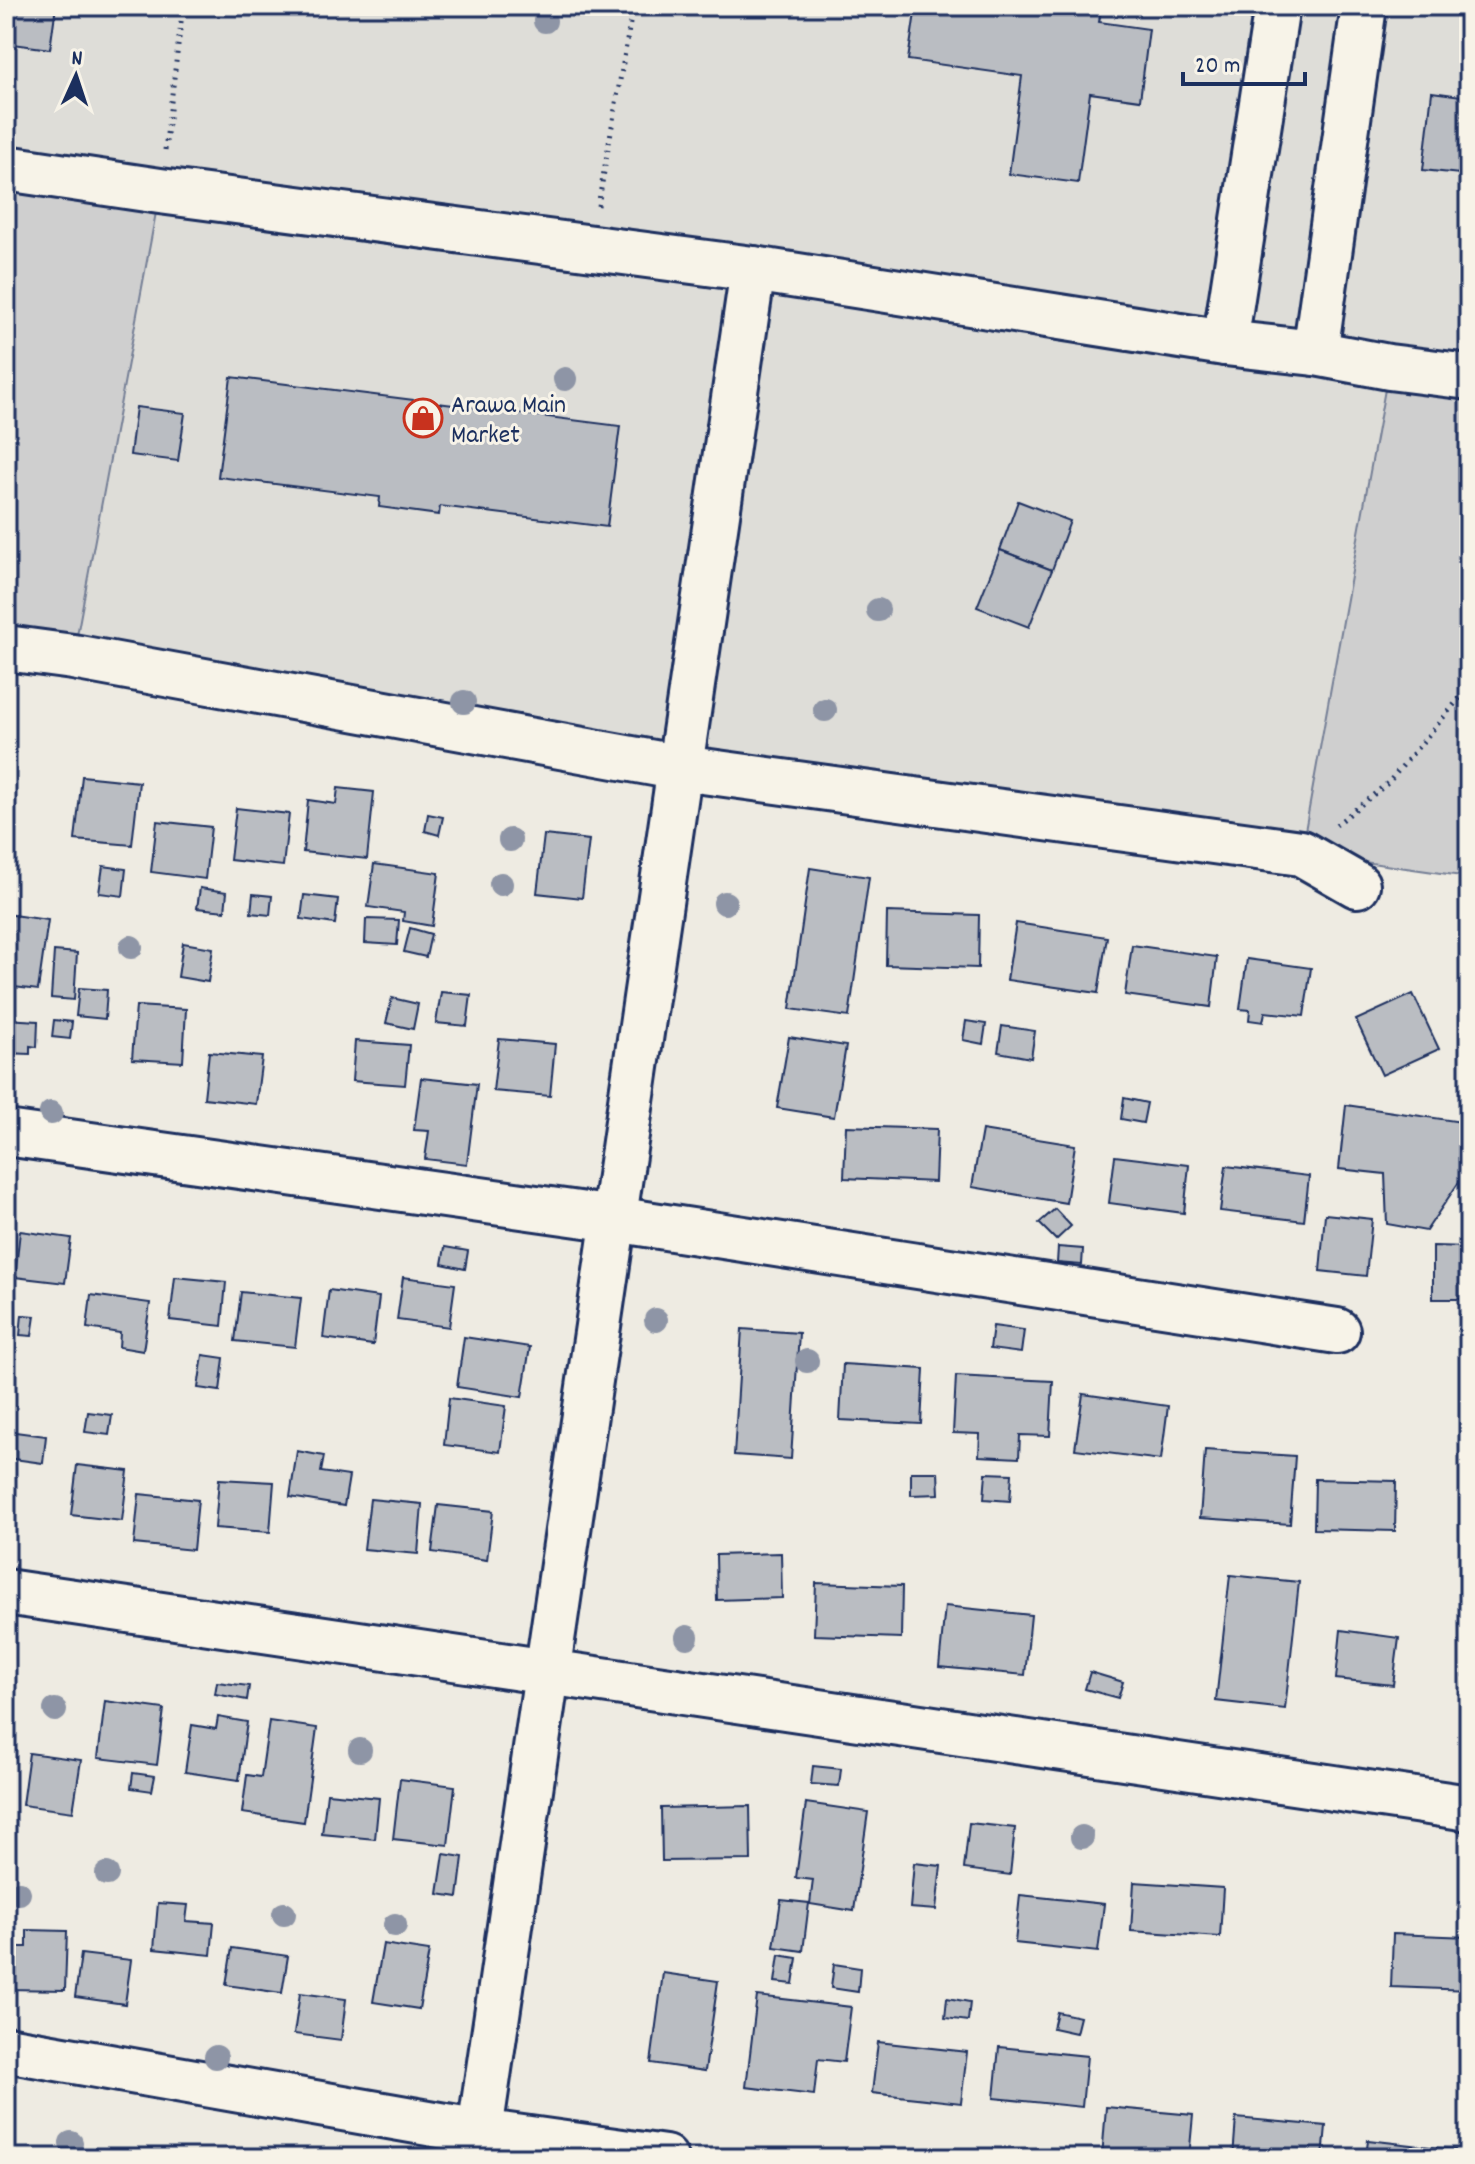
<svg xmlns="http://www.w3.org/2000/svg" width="1475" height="2164" font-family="Dekko,sans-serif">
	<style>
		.built { fill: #deddd8 }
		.green { fill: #cfcfcf; stroke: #757f96; stroke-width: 2 }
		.building { fill: #babdc2; stroke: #1b2f5e; stroke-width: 2 }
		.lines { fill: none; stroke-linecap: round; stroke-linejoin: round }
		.minor-casing { stroke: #1b2f5e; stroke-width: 50 }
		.path { stroke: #1b2f5e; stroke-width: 5; stroke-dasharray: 2 6; stroke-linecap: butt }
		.minor { stroke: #f7f3e8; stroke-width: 44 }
		.tree { fill: #8e95a6 }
		.labels { text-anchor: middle; stroke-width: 6; stroke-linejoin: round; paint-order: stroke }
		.poi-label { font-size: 26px; fill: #1b2f5e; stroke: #f7f3e8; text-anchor: start }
	</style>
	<rect width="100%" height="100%" fill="#eeebe2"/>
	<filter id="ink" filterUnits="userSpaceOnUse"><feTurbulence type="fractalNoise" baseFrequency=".0125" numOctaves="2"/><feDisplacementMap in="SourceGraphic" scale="16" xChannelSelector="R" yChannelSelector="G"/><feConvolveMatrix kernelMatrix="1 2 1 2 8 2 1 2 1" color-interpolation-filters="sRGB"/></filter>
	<g filter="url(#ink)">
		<path class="built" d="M 6,6 L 1469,6 L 1469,377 L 1389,368 L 1301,853 L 73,657 L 6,168 Z"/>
		<g class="green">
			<path d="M 6,168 L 160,191 L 73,657 L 6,648 Z"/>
			<path d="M 1389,367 L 1469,377 L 1469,877 L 1301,853 Z"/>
		</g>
		<g class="building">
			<path d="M 6,6 L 56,6 L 50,49 L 6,43 Z"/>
			<path d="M 916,6 L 1102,6 L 1099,22 L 1149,29 L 1140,100 L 1090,93 L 1078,183 L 1009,174 L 1022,76 L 908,60 Z"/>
			<path d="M 1432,92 L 1469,97 L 1469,175 L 1423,170 Z"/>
			<path d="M 231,377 L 620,426 L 607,527 L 440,506 L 439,515 L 379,507 L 380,497 L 218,477 Z"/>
			<path d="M 136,407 L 185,413 L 178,461 L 130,455 Z"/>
			<path d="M 1018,501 L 1070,521 L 1052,570 L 1000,550 Z"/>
			<path d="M 1000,550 L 1052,570 L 1029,627 L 977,607 Z"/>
			<path d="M 82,776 L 139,782 L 132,845 L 75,840 Z"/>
			<path d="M 338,788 L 374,792 L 367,859 L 303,852 L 308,800 L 336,804 Z"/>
			<path d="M 236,808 L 289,814 L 283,866 L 230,860 Z"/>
			<path d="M 428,814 L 443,817 L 439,835 L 425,831 Z"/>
			<path d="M 157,821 L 211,827 L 205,879 L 151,872 Z"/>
			<path d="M 544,835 L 589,840 L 582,898 L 537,893 Z"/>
			<path d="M 374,864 L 439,873 L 432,926 L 403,921 L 404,912 L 368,907 Z"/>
			<path d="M 103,866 L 126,869 L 123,896 L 99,893 Z"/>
			<path d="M 810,868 L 869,877 L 849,1017 L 790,1009 Z"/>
			<path d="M 200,888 L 227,892 L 225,911 L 197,908 Z"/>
			<path d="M 253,894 L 272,896 L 270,915 L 251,913 Z"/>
			<path d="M 304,895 L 338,899 L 335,924 L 301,919 Z"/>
			<path d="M 887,912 L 979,915 L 978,968 L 886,965 Z"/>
			<path d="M 6,914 L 48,920 L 38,990 L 6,986 Z"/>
			<path d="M 366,919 L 399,920 L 397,945 L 365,943 Z"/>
			<path d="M 1016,923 L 1107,937 L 1098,993 L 1007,980 Z"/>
			<path d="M 410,928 L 431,934 L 426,957 L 404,952 Z"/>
			<path d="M 183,943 L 213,948 L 208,982 L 178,977 Z"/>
			<path d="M 1132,945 L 1217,957 L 1211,1007 L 1125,995 Z"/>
			<path d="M 54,951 L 77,953 L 74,1000 L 51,998 Z"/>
			<path d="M 1247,959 L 1311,968 L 1304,1016 L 1265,1012 L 1263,1022 L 1249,1020 L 1250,1010 L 1240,1009 Z"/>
			<path d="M 79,988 L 107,990 L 105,1019 L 76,1016 Z"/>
			<path d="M 441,992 L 471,995 L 467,1026 L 436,1023 Z"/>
			<path d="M 1413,994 L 1439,1049 L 1382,1075 L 1356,1020 Z"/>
			<path d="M 392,998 L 418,1004 L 413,1029 L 386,1023 Z"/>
			<path d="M 136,1006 L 186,1009 L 183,1062 L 132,1059 Z"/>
			<path d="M 6,1019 L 38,1021 L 37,1047 L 30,1046 L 30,1054 L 6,1053 Z"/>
			<path d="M 54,1020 L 72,1022 L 70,1039 L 52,1037 Z"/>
			<path d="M 966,1021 L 986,1024 L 983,1044 L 963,1040 Z"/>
			<path d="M 1002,1026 L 1035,1031 L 1031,1058 L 998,1052 Z"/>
			<path d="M 789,1037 L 846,1046 L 834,1117 L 777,1108 Z"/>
			<path d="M 499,1039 L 555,1044 L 550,1096 L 493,1091 Z"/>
			<path d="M 355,1041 L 409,1045 L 405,1085 L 352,1081 Z"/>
			<path d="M 209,1052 L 262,1057 L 256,1104 L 204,1098 Z"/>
			<path d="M 421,1078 L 477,1084 L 467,1164 L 425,1159 L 429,1131 L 414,1130 Z"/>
			<path d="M 1124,1098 L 1147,1103 L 1143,1123 L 1121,1119 Z"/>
			<path d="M 1346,1105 L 1469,1123 L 1469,1167 L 1426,1231 L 1387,1224 L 1385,1174 L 1339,1169 Z"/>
			<path d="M 846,1126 L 937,1129 L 935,1182 L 844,1178 Z"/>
			<path d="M 982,1130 L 1075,1145 L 1066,1203 L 972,1187 Z"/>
			<path d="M 1115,1156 L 1189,1165 L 1184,1213 L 1109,1203 Z"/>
			<path d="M 1226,1166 L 1309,1176 L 1304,1221 L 1220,1211 Z"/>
			<path d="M 1055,1209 L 1071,1226 L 1056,1240 L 1039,1223 Z"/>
			<path d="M 1325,1214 L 1372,1219 L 1366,1276 L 1320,1271 Z"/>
			<path d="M 20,1231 L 71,1238 L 65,1283 L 15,1277 Z"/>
			<path d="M 1433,1246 L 1469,1247 L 1469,1299 L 1433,1299 Z"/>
			<path d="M 445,1247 L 468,1251 L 465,1269 L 442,1264 Z"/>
			<path d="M 1058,1247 L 1083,1249 L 1082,1265 L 1057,1263 Z"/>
			<path d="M 175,1277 L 226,1282 L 222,1326 L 170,1320 Z"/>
			<path d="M 403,1277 L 455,1284 L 449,1327 L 397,1320 Z"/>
			<path d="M 329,1290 L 379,1297 L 373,1345 L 323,1338 Z"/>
			<path d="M 241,1292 L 301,1298 L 295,1347 L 235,1341 Z"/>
			<path d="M 91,1295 L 150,1303 L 143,1351 L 119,1347 L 120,1333 L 87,1328 Z"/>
			<path d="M 22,1315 L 35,1316 L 32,1336 L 20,1335 Z"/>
			<path d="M 993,1326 L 1024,1330 L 1021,1353 L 990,1349 Z"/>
			<path d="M 742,1329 L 799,1333 L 791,1459 L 734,1455 Z"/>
			<path d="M 464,1337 L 530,1347 L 522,1397 L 457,1387 Z"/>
			<path d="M 203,1355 L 224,1358 L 220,1391 L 198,1388 Z"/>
			<path d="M 843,1364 L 924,1369 L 921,1424 L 840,1420 Z"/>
			<path d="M 956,1376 L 1053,1381 L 1050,1436 L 1020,1435 L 1019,1458 L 979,1456 L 980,1434 L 953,1433 Z"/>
			<path d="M 1083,1394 L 1168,1406 L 1161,1460 L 1075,1449 Z"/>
			<path d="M 449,1398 L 506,1406 L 500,1452 L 444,1445 Z"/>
			<path d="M 88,1412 L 112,1415 L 109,1435 L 85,1432 Z"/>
			<path d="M 8,1431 L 46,1436 L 43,1463 L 6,1458 Z"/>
			<path d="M 1205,1450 L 1295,1456 L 1290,1524 L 1200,1518 Z"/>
			<path d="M 297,1451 L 324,1456 L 321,1472 L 349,1476 L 344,1506 L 290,1497 Z"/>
			<path d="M 77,1465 L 128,1471 L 122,1521 L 71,1515 Z"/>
			<path d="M 911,1472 L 938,1472 L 939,1494 L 911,1495 Z"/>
			<path d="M 986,1473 L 1012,1474 L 1010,1501 L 984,1499 Z"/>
			<path d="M 219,1479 L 274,1482 L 270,1532 L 215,1528 Z"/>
			<path d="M 1315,1479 L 1396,1481 L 1395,1531 L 1314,1529 Z"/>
			<path d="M 139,1494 L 198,1500 L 193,1550 L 134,1544 Z"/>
			<path d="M 370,1499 L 422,1504 L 418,1554 L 364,1549 Z"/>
			<path d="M 438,1505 L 493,1511 L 487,1560 L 432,1552 Z"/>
			<path d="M 781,1553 L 782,1598 L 717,1600 L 716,1555 Z"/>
			<path d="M 1230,1575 L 1299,1582 L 1285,1709 L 1216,1701 Z"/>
			<path d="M 816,1583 L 902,1586 L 901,1638 L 814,1635 Z"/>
			<path d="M 945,1606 L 1031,1615 L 1025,1675 L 939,1667 Z"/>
			<path d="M 1341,1630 L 1399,1638 L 1393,1685 L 1336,1679 Z"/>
			<path d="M 1467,1644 L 1469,1645 L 1469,1719 L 1461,1718 Z"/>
			<path d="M 1090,1672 L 1123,1682 L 1118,1698 L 1085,1689 Z"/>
			<path d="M 217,1682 L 249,1686 L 247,1700 L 215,1694 Z"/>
			<path d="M 105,1701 L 164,1709 L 157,1765 L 98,1758 Z"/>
			<path d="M 218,1717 L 247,1722 L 239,1780 L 185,1772 L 192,1725 L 216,1729 Z"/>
			<path d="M 269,1721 L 317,1728 L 304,1822 L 242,1813 L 247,1775 L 261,1777 Z"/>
			<path d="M 29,1753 L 81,1760 L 73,1812 L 22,1805 Z"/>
			<path d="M 813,1766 L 841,1769 L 839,1786 L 811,1784 Z"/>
			<path d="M 133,1773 L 155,1776 L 152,1791 L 131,1788 Z"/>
			<path d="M 400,1779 L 455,1786 L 448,1845 L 393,1839 Z"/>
			<path d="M 327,1793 L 379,1798 L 375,1839 L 322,1834 Z"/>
			<path d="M 806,1803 L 868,1812 L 854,1911 L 810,1904 L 813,1880 L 796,1878 Z"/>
			<path d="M 750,1806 L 751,1860 L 662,1861 L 661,1808 Z"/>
			<path d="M 969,1823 L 1015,1828 L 1010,1875 L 964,1869 Z"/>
			<path d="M 444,1854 L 463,1857 L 458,1897 L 438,1894 Z"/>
			<path d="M 914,1863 L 941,1866 L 936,1910 L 910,1908 Z"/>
			<path d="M 1134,1882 L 1223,1888 L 1220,1937 L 1131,1931 Z"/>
			<path d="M 1020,1895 L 1104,1904 L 1098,1952 L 1015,1943 Z"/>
			<path d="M 781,1900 L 809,1903 L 803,1951 L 774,1947 Z"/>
			<path d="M 158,1903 L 188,1905 L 186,1921 L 214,1923 L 211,1955 L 154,1949 Z"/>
			<path d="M 27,1930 L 67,1931 L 65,1990 L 7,1989 L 8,1947 L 27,1947 Z"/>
			<path d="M 1393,1934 L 1469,1937 L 1469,1990 L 1391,1987 Z"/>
			<path d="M 383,1944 L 429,1951 L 419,2009 L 373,2002 Z"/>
			<path d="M 232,1948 L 288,1956 L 282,1993 L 226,1985 Z"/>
			<path d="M 81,1954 L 131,1960 L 125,2004 L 75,1997 Z"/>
			<path d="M 779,1955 L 797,1958 L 793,1984 L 775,1982 Z"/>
			<path d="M 834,1964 L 860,1968 L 858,1992 L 831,1988 Z"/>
			<path d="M 663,1973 L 718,1981 L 705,2071 L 651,2063 Z"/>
			<path d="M 300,1993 L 346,1999 L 341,2040 L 294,2034 Z"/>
			<path d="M 757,1996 L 851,2007 L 844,2062 L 818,2059 L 814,2095 L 746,2087 Z"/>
			<path d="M 947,1998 L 970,2002 L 968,2021 L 945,2018 Z"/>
			<path d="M 1057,2012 L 1080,2017 L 1076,2033 L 1053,2028 Z"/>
			<path d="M 878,2042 L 967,2052 L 961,2103 L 872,2093 Z"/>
			<path d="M 999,2047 L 1087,2056 L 1082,2107 L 994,2098 Z"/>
			<path d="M 1106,2107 L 1193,2115 L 1189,2158 L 1102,2158 Z"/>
			<path d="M 1236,2118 L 1326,2126 L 1323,2158 L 1233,2158 Z"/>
			<path d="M 1368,2140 L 1455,2150 L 1454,2158 L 1366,2158 Z"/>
		</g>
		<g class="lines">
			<g class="minor-casing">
				<g id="minor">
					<path d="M 6,168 L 160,191 L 753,269 L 1225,343 L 1315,353 L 1389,367 L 1469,377"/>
					<path d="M 1225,343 L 1277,6"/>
					<path d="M 1315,353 L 1364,6"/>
					<path d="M 6,648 L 73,657 L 681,768 L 1301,853 L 1357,885"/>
					<path d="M 6,1133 L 614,1219 L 1337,1331"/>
					<path d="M 6,1592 L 1469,1808"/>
					<path d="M 6,2049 L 480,2132 L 665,2158"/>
					<path d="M 476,2158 L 753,269"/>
				</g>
			</g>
			<g class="path">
				<path d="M 165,150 L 183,6"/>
				<path d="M 598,206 L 633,6"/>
				<path d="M 1336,825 L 1388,783 L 1469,687"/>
			</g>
			<use href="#minor" class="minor"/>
		</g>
		<g class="tree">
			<circle cx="545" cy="21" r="12"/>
			<circle cx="565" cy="379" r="12"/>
			<circle cx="878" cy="610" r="12"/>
			<circle cx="464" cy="702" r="12"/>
			<circle cx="825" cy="710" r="12"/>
			<circle cx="510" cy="840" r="12"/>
			<circle cx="501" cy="884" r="12"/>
			<circle cx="725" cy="903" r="12"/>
			<circle cx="131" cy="947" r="12"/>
			<circle cx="51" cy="1113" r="12"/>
			<circle cx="656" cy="1320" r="12"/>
			<circle cx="807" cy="1361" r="12"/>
			<circle cx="687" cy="1637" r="12"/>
			<circle cx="55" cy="1710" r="12"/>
			<circle cx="360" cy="1750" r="12"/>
			<circle cx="1082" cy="1837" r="12"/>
			<circle cx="107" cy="1874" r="12"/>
			<circle cx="19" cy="1893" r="12"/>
			<circle cx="284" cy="1914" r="12"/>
			<circle cx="395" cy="1925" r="12"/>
			<circle cx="216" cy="2057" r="12"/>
			<circle cx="71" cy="2143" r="12"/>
		</g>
	</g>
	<defs>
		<g id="shop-ring" transform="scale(2)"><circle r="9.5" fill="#f7f3e8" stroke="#c8321e" stroke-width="1.5"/><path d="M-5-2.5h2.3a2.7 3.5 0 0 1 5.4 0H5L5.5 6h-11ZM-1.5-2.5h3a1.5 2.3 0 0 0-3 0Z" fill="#c8321e"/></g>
	</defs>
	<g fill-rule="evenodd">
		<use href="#shop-ring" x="423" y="418"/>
	</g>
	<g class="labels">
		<g class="poi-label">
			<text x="451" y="412">Arawa Main<tspan x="451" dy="30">Market</tspan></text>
		</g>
	</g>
	<rect width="1475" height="2164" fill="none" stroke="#f7f3e8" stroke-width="32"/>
	<rect x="16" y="16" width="1443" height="2132" fill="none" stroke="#1b2f5e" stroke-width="3" filter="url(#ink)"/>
	<g transform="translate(76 76) rotate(3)" stroke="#f7f3e8" stroke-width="6" paint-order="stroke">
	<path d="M0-6L14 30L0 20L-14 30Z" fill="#1b2f5e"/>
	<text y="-12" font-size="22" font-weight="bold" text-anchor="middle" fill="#1b2f5e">N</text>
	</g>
	<path d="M1183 72v12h122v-12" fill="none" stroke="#1b2f5e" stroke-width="4"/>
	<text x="1195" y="72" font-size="24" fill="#1b2f5e" stroke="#f7f3e8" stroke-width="6" paint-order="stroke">20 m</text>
</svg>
